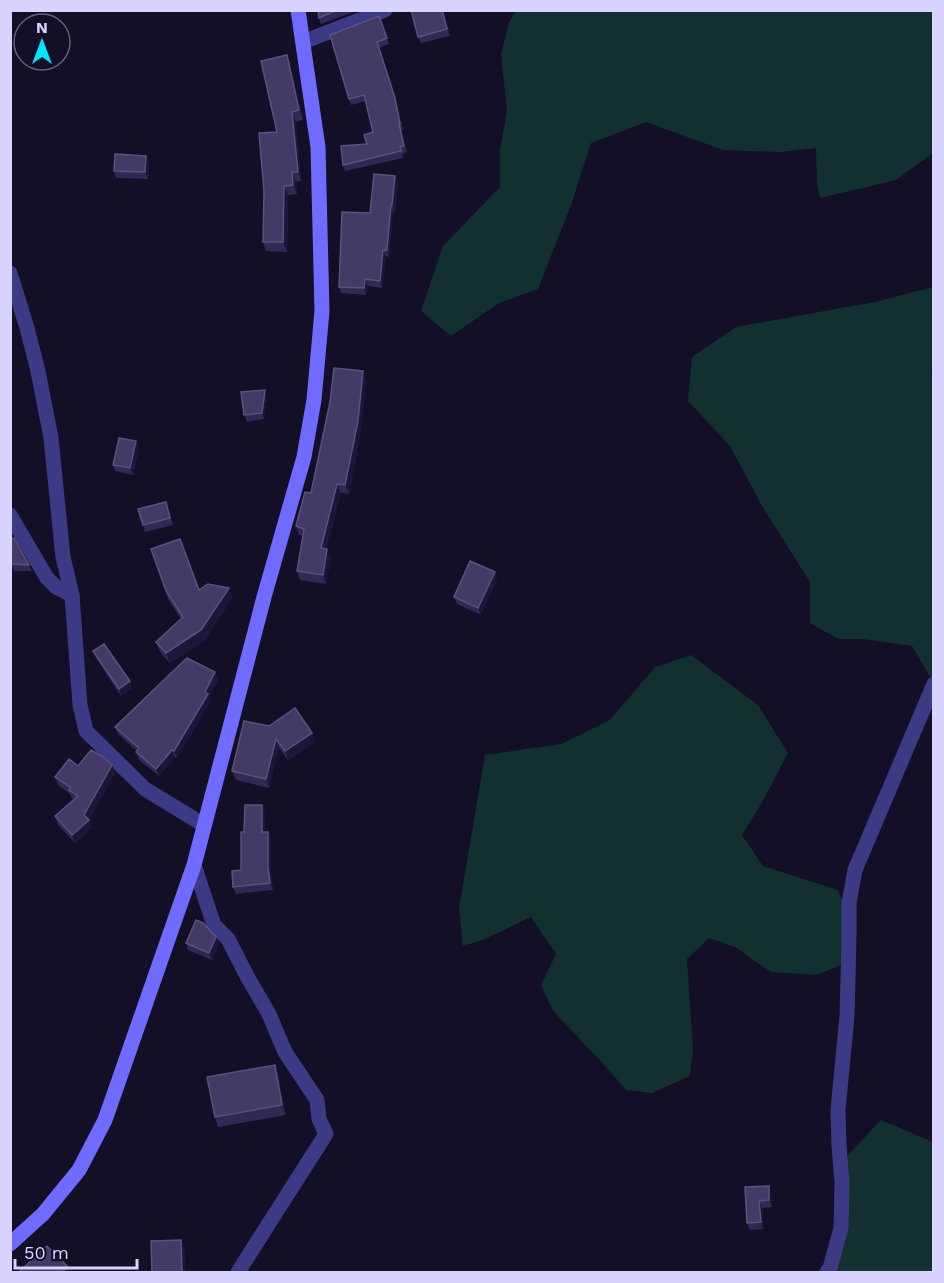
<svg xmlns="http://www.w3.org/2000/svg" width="944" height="1283" font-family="'Work Sans',sans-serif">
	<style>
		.green { fill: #12302f }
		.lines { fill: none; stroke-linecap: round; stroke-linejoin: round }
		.street { stroke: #3d3a85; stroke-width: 15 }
		.secondary { stroke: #6f6bff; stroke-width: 15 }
		.wall { fill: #312854 }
		.shaded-wall { fill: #1d163a }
		.building { fill: #433a66; stroke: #5a527e; stroke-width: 1.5 }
	</style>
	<rect width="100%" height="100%" fill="#130f26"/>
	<g class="green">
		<path d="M 517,10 L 933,11 L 933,153 L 896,180 L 820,198 L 817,183 L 816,148 L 780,152 L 723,150 L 646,122 L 591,143 L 571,205 L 538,289 L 499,303 L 451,336 L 421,311 L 443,246 L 500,187 L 500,149 L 507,111 L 501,54 L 509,22 Z"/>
		<path d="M 933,287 L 934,366 L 931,371 L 934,399 L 933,682 L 912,646 L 863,639 L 838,639 L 810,623 L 810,582 L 762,506 L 730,446 L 688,401 L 692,357 L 736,327 L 875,302 Z"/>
		<path d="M 691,655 L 758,705 L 788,753 L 763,801 L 742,835 L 763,866 L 838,890 L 856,934 L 852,960 L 817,975 L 771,972 L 735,947 L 709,938 L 687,959 L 693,1050 L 690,1076 L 652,1093 L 626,1090 L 608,1069 L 553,1011 L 541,985 L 556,954 L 531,917 L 485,939 L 463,946 L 459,908 L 485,755 L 561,744 L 610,720 L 655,667 Z"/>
		<path d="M 881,1120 L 933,1142 L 933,1272 L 836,1272 L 845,1223 L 845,1158 Z"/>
	</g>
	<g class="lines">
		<g class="street">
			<path d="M 303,42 L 385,10"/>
			<path d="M 10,273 L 27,328 L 38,371 L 51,438 L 63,557 L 72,595 L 80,705 L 86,731 L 145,789 L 204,825"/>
			<path d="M 10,515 L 47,578 L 56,587 L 72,595"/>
			<path d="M 194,865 L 214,925 L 228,939 L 248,978 L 269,1014 L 285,1052 L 317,1100 L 319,1119 L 326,1134 L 238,1272"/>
			<path d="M 827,1272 L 830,1268 L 841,1228 L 842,1183 L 839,1145 L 838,1110 L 847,1016 L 849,939 L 849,903 L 855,870 L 934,684"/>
		</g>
		<path class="secondary" d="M 10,1244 L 43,1214 L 79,1170 L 105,1120 L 194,865 L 264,597 L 304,457 L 314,400 L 322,311 L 318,147 L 298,10"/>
	</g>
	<g class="wall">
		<path d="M 318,10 L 351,10 L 351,13 L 321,24 L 319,18 Z"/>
		<path d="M 443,10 L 450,36 L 421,43 L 418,37 Z"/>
		<path d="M 379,16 L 389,44 L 379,48 L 397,105 L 403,130 L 401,131 L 407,152 L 402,154 L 403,158 L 345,171 L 343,165 L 367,144 L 373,132 L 366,101 L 351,105 L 349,99 Z"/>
		<path d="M 287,55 L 290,65 L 303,120 L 296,122 L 301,181 L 296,182 L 297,194 L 288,195 L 287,252 L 266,251 L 263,242 Z"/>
		<path d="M 146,156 L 149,163 L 148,179 L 116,178 L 114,171 Z"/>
		<path d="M 398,183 L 395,212 L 393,211 L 389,257 L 386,256 L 382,288 L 368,286 L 366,295 L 341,293 L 339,287 L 370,213 Z"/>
		<path d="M 366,380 L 361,430 L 349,494 L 341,493 L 326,549 L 327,549 L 331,558 L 326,584 L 300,580 L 297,571 L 303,536 L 299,535 L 296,526 Z"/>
		<path d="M 267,396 L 264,419 L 247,422 L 244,415 Z"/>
		<path d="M 136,441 L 139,448 L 133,475 L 115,471 L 113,465 Z"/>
		<path d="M 168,508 L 173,525 L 145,532 L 143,525 Z"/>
		<path d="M 151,549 L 199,590 L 229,588 L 232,598 L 205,640 L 170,663 L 160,652 L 156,642 L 181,619 L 169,601 Z"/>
		<path d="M 11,564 L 29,565 L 32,571 L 14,571 Z"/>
		<path d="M 497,579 L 481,615 L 457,604 L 454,597 Z"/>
		<path d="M 93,651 L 132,688 L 121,696 L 96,658 Z"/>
		<path d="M 215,672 L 218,680 L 209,696 L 211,701 L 177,758 L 175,757 L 159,776 L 139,760 L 136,752 L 137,751 L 118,734 L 115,727 Z"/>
		<path d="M 269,726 L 312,733 L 315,742 L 288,760 L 279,748 L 269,788 L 236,780 L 232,771 Z"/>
		<path d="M 78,766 L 115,773 L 89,820 L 92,828 L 75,843 L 58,825 L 55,816 L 74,800 L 72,799 L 70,794 L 58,785 L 55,777 Z"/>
		<path d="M 265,812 L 264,832 L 268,832 L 271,839 L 271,874 L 273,890 L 236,894 L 233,887 L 241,870 L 244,832 Z"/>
		<path d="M 216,937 L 219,944 L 212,960 L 188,950 L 186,943 Z"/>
		<path d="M 278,1075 L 286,1115 L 218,1127 L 215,1117 Z"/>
		<path d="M 745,1187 L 771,1193 L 772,1207 L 762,1208 L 763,1229 L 750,1230 L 747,1223 Z"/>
	</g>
	<g class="shaded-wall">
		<path d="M 287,55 L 290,65 L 303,120 L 299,110 Z"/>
		<path d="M 292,112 L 296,122 L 301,181 L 298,172 Z"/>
		<path d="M 146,156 L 149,163 L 148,179 L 145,172 Z"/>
		<path d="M 292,172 L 296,182 L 297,194 L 293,185 Z"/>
		<path d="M 395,176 L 398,183 L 395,212 L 392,205 Z"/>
		<path d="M 284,186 L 288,195 L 287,252 L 283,242 Z"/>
		<path d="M 391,205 L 393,211 L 389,257 L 387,250 Z"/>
		<path d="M 383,250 L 386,256 L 382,288 L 380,281 Z"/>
		<path d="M 365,279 L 368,286 L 366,295 L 364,288 Z"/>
		<path d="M 363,371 L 366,380 L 361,430 L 349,494 L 345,485 Z"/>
		<path d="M 265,390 L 267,396 L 264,419 L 262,413 Z"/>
		<path d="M 136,441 L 139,448 L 133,475 L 130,468 Z"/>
		<path d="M 337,484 L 341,493 L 324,557 L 321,548 Z"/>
		<path d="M 327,549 L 331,558 L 326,584 L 323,575 Z"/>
		<path d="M 495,572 L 497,579 L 481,615 L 478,608 Z"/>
		<path d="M 229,588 L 232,598 L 205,640 L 170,663 L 166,653 Z"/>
		<path d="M 215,672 L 218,680 L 209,696 L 211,701 L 177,758 L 174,751 Z"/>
		<path d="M 130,681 L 132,688 L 121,696 L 119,689 Z"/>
		<path d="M 312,733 L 315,742 L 288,760 L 285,751 Z"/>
		<path d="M 276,739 L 279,748 L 269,788 L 266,779 Z"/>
		<path d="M 172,750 L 175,757 L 159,776 L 156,769 Z"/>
		<path d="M 112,765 L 115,773 L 89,820 L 92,828 L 75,843 L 72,835 L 84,815 Z"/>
		<path d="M 262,805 L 265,812 L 264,839 L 262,832 Z"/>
		<path d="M 268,832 L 271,839 L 271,874 L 273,890 L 270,883 L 268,868 Z"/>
		<path d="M 216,937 L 219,944 L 212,960 L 209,953 Z"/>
		<path d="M 275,1065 L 278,1075 L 286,1115 L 282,1105 Z"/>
		<path d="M 769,1186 L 771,1193 L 772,1207 L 769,1200 Z"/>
		<path d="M 759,1201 L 762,1208 L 763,1229 L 761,1222 Z"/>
		<path d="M 181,1240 L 185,1250 L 186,1272 L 182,1272 Z"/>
		<path d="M 68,1267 L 70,1272 L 62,1272 Z"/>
	</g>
	<g class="building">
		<path d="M 318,10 L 337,10 L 319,18 Z"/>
		<path d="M 411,10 L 442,10 L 447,29 L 418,37 Z"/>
		<path d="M 379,16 L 387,38 L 377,42 L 395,98 L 400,124 L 399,124 L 404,146 L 400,147 L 401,151 L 343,165 L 341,146 L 367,144 L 364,135 L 373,132 L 364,95 L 349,99 L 330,35 Z"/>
		<path d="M 287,55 L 299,110 L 292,112 L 298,172 L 292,172 L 293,185 L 284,186 L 283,242 L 263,242 L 264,191 L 259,133 L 277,132 L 261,61 Z"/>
		<path d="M 115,154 L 146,156 L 145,172 L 114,171 Z"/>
		<path d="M 374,174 L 395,176 L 392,205 L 391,205 L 387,250 L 383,250 L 380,281 L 365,279 L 364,288 L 339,287 L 342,212 L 370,213 Z"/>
		<path d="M 334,368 L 363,371 L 358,421 L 345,485 L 337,484 L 321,548 L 327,549 L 323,575 L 297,571 L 304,529 L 296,526 L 305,492 L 311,493 L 330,402 Z"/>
		<path d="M 265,390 L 262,413 L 244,415 L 241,392 Z"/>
		<path d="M 119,438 L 136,441 L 130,468 L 113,465 Z"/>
		<path d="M 166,502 L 170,518 L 143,525 L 138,509 Z"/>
		<path d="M 12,538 L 14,538 L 29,565 L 11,564 Z"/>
		<path d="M 180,539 L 199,590 L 208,584 L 229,588 L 201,630 L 166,653 L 156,642 L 183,617 L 166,591 L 151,549 Z"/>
		<path d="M 470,561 L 495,572 L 478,608 L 454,597 Z"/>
		<path d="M 104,644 L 130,681 L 119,689 L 93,651 Z"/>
		<path d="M 187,658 L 215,672 L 205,692 L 208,694 L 174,751 L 172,750 L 156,769 L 136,752 L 139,748 L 115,727 Z"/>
		<path d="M 295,708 L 312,733 L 285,751 L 276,739 L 266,779 L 232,771 L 244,721 L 269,726 Z"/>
		<path d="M 91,750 L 105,758 L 112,765 L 84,815 L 89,820 L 72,835 L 55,816 L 78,796 L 69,790 L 70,787 L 55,777 L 69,759 L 78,766 Z"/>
		<path d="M 245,805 L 262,805 L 262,832 L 268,832 L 268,868 L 270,883 L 233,887 L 232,871 L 241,870 L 241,832 L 244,832 Z"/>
		<path d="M 196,920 L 203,923 L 216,937 L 209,953 L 186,943 Z"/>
		<path d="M 275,1065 L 282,1105 L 215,1117 L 207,1077 Z"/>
		<path d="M 769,1186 L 769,1200 L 759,1201 L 761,1222 L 747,1223 L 745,1187 Z"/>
		<path d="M 181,1240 L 182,1272 L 152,1272 L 151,1241 Z"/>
		<path d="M 47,1246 L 68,1267 L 62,1272 L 19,1272 Z"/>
	</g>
	<rect width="944" height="1283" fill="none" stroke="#d9d4ff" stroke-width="24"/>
	<g transform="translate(42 42)"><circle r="28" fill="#130f26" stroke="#625e7d" stroke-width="1.5"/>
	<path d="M0-4.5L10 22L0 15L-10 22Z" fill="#00e5ff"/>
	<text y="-9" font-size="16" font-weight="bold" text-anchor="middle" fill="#d9d4ff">N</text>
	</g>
	<path d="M15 1259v9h122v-9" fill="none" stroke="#d9d4ff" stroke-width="3"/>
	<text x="24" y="1259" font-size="18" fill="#d9d4ff" stroke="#130f26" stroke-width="4.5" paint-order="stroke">50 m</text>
</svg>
